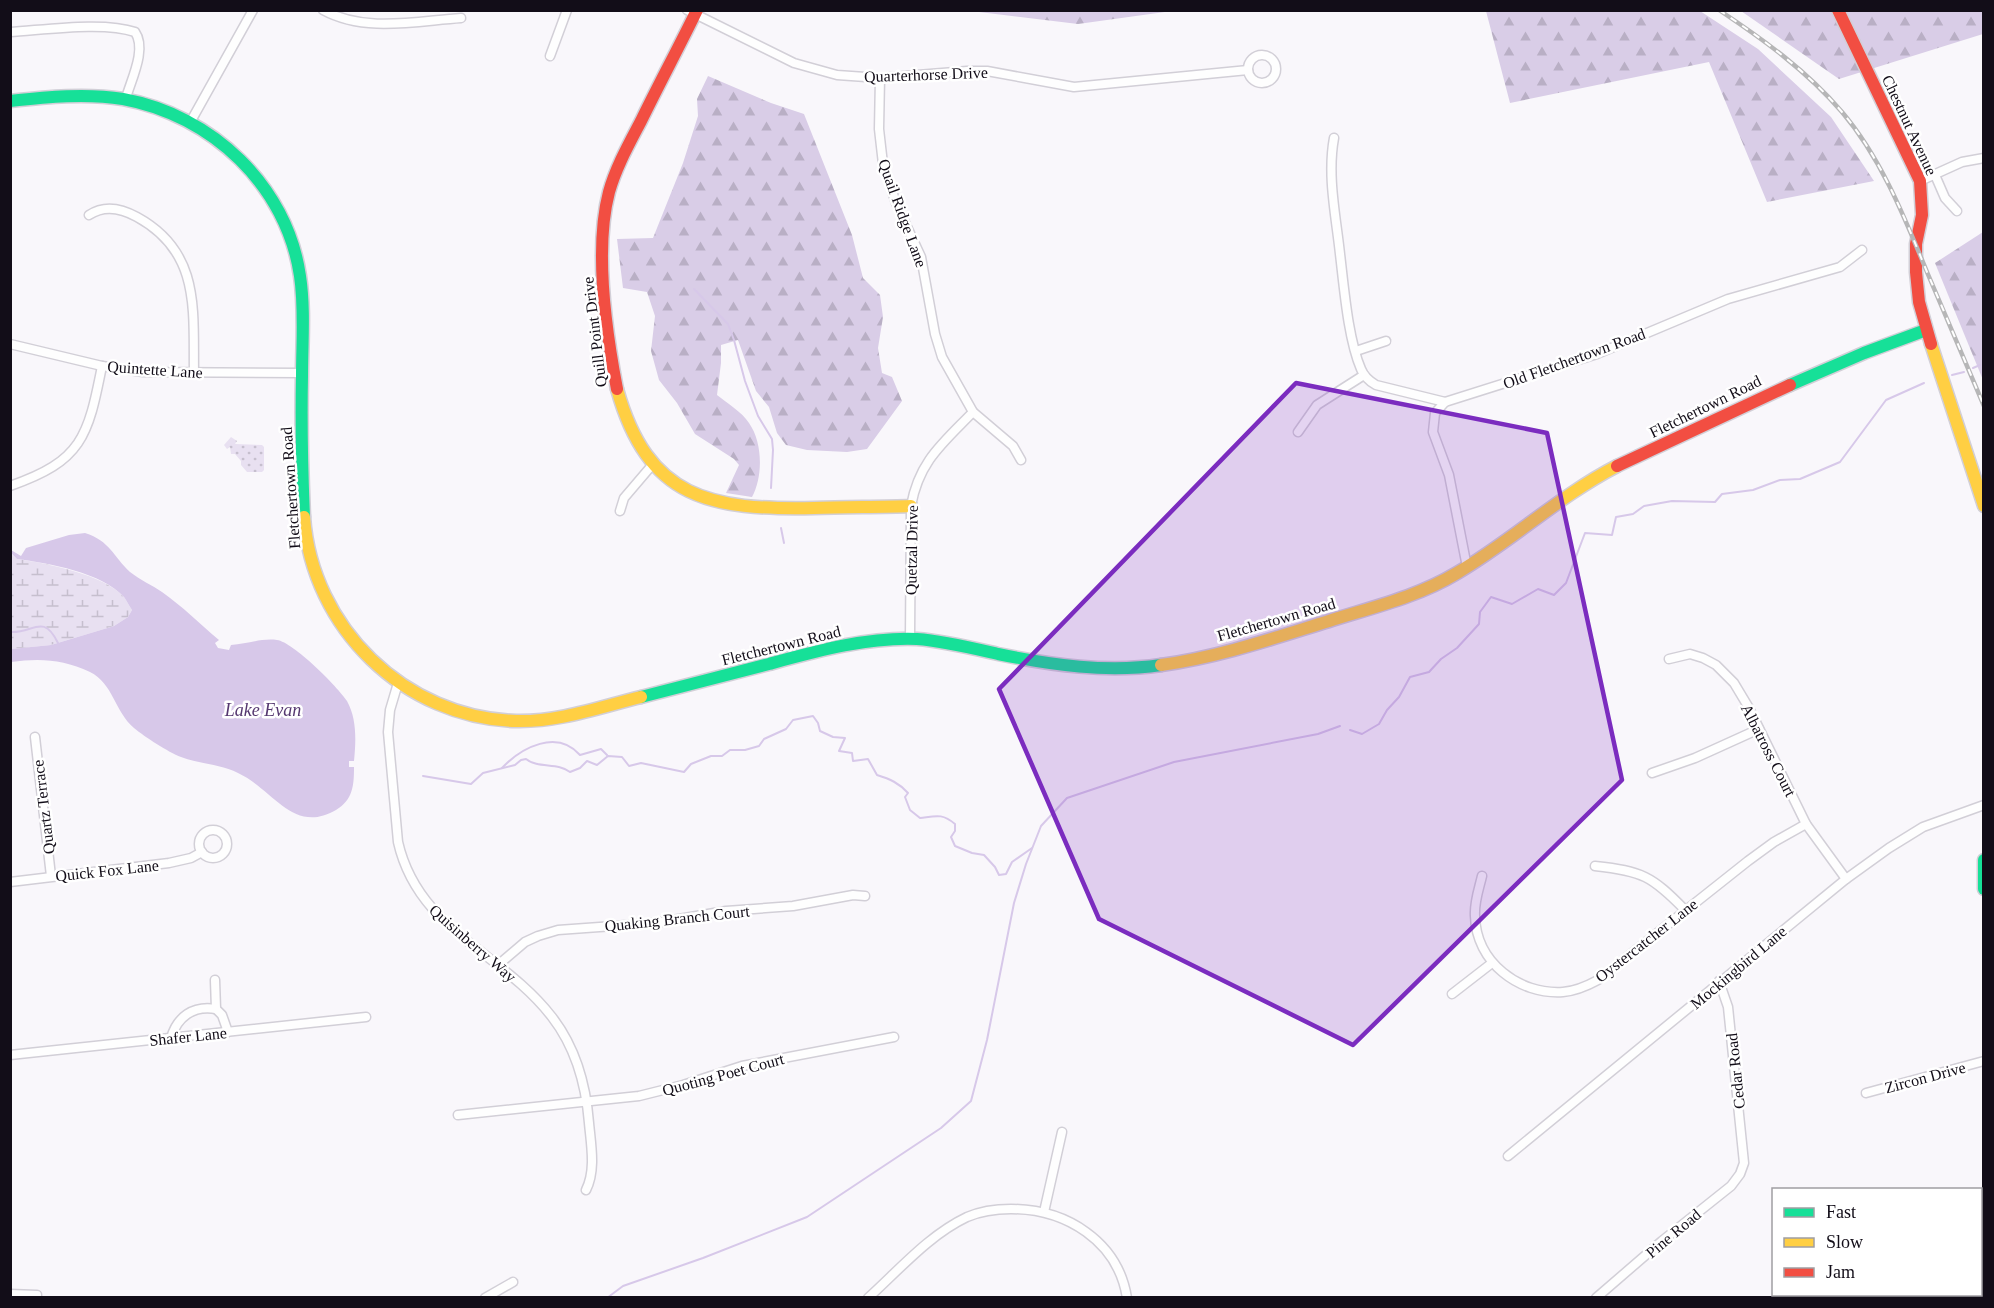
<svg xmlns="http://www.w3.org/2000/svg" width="1994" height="1308" font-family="Georgia,serif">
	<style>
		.grass { fill: url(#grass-dots) }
		.forest { fill: url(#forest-firs) }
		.wetland { fill: url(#wetland-marsh) }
		.water { fill: #d7c8e9 }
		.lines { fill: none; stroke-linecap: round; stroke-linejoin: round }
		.stream { stroke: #d7c8e9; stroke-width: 2 }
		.street-casing { stroke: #d2cfd7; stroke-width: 11 }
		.fast-casing { stroke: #d2cfd7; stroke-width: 15 }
		.slow-casing { stroke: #d2cfd7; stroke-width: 15 }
		.jam-casing { stroke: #d2cfd7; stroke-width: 15 }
		.street { stroke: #fefefe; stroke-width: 8 }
		.fast { stroke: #16e098; stroke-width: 12 }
		.slow { stroke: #ffcf43; stroke-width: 12 }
		.jam { stroke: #f24e42; stroke-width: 12 }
		.rail-casing { stroke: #b6b6b7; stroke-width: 4.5 }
		.rail { stroke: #fff; stroke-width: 2; stroke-dasharray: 7; stroke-linecap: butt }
		.marked { fill: #7b2cbf; fill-opacity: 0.2; stroke: #7b2cbf; stroke-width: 4.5; stroke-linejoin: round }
		.labels { text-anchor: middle; stroke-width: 5; stroke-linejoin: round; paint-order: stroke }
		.street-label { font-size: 16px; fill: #120d18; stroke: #fff }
		.water-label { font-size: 18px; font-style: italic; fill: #553870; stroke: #fff }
	</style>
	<defs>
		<pattern id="grass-dots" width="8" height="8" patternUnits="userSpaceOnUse" patternTransform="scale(1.5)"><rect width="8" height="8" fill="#e8e0f1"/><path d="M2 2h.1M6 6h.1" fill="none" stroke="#c6bfce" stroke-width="1.8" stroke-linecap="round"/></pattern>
		<pattern id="forest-firs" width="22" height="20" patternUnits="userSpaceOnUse" patternTransform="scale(1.5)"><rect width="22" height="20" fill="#d9cde7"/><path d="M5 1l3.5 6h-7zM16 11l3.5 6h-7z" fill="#b9afc5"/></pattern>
		<pattern id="wetland-marsh" width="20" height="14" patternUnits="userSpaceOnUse" patternTransform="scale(1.5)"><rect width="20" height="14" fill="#e8e0f1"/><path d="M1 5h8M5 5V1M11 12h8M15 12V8" fill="none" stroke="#c6bfce"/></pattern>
	</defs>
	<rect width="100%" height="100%" fill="#f9f7fb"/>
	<path class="grass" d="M 231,437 L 237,441 L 235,444 L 262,445 L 264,447 L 264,470 L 262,472 L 247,472 L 241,465 L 241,461 L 235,454 L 231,454 L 230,447 L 227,449 L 224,445 Z"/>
	<g class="forest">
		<path d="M 864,11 L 1172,11 L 1078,24 L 979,12 Z"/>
		<path d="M 1486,11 L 1700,11 L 1758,49 L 1831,117 L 1874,181 L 1767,202 L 1709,62 L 1510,103 Z"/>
		<path d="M 1741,11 L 1983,11 L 1983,34 L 1839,79 Z"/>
		<path d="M 708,76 L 771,103 L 804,114 L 852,235 L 863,278 L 880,295 L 883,317 L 878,348 L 882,373 L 892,377 L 902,401 L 867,449 L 847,452 L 807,450 L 786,445 L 777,433 L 769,407 L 756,391 L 738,340 L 721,345 L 721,363 L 717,395 C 727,403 742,412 749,423 C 763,443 763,477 752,497 L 726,493 L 739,465 L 734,459 L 695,434 L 677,403 L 659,380 L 651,351 L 655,316 L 647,292 L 623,288 L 617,239 L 653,238 L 683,163 L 698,116 L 697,99 Z"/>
		<path d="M 1983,232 L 1983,380 L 1935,263 Z"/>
	</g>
	<path class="wetland" d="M 10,553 L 17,559 C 46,563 105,575 124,597 C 127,601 129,606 132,610 L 128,617 L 114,626 L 51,645 L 11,649 Z"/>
	<path class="water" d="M 85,533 C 110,541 113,556 130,572 C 140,580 152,585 162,592 C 182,606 200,624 219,640 L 215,643 L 218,648 L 229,650 L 231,645 C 247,644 261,638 277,640 C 293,642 338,687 347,701 C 357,719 356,741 354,761 L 349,761 L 349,767 L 354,767 C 354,785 353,800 336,810 C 293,835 273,789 238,773 C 220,764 199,764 181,757 C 168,752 145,737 134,728 C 115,712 113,683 90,672 C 63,659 39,658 11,662 L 11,649 L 51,645 L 114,626 L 128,617 L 132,610 C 129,606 127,601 124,597 C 103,573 48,563 17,559 L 11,553 L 11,550 L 21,556 L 26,548 L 69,535 Z"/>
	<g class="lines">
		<g class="stream">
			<path d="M 694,289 L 728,324 L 734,340 L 745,381 L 758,416 L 772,439 L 773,450 L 771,488"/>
			<path d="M 1973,368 L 1980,365"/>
			<path d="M 1952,375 L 1964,372"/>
			<path d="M 781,528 L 784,543"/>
			<path d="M 10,632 C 33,634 43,612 58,643"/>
			<path d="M 1350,730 L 1362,734 L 1379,724 L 1387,710 L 1399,697 L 1410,677 L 1429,672 L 1441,659 L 1457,648 L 1479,624 L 1480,612 L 1491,597 L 1512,604 L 1538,589 L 1554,595 L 1566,583 L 1585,533 L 1612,535 L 1616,517 L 1633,514 L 1644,506 L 1672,501 L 1715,502 L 1722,494 L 1753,490 L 1780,480 L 1800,479 L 1840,462 L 1886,400 L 1924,383"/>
			<path d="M 502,768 C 522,747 557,729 580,755 L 601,749 L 607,755"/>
			<path d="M 423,776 L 471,784 L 483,773 L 515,765 L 521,760 L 526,759 C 538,769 558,762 570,772 L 580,768 L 587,761 L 597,765 L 608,756 L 622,757 L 629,766 L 641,763 L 684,772 L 691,764 L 711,756 L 722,756 L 730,750 L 745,750 L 759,746 L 764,739 L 786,729 L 793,720 L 813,716 L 818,723 L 820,731 L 833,737 L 845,738 L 839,751 L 852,753 L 853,761 L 868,759 L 877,775 C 890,779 899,783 908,793 L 905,797 L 910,810 L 920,818 C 936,816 942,813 955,824 L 955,831 L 951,837 L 955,846 L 972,853 L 984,855 L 995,867 L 999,875 L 1006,874 L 1012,862 L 1032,848"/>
			<path d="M 607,1298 L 623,1286 L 703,1258 L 807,1217 L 941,1128 L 971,1101 L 987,1040 L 1014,903 L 1026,864 L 1041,826 L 1067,798 L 1174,762 L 1318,734 L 1340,726"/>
		</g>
		<g class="street-casing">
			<g id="street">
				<path d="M 323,10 C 365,33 416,21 461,18"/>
				<path d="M 687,10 L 794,63 L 837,75 L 880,78 L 967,71 L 987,71 L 1074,87 L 1248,70"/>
				<path d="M 10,32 C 44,30 104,21 135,32 C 147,49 131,80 126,98"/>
				<circle cx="1262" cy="69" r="14"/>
				<path d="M 550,56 L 567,10"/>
				<path d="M 880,78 L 879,129 L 883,164 L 896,203 L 921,257 L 935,334 L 942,357 L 973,412 L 1013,446 L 1021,460"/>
				<path d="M 191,121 L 253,10"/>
				<path d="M 1334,138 C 1327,176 1336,216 1340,254 C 1344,287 1348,339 1361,369 C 1364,377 1369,381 1376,385 L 1445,402"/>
				<path d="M 1935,175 L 1945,198 L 1957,211"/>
				<path d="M 1920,181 L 1962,162 L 1984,158"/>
				<path d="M 89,215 C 104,205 121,208 137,217 C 201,252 193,310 194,373"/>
				<path d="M 10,344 L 102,366 L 143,372 L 302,373"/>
				<path d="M 1356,351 L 1386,341"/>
				<path d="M 1298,432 L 1317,405 L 1364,375"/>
				<path d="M 10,486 C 82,461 88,437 102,366"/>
				<path d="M 620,511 L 624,498 L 653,464"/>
				<path d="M 1467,567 L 1449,475 L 1433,432 L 1435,413 L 1445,402 L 1597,354 L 1728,299 L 1840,267 L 1862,250"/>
				<path d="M 910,638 L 911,506 C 919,461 943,443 973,412"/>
				<path d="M 1669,659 L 1690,654 L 1703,658 L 1716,665 L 1734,683 L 1749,708 L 1806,824 L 1846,879"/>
				<path d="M 398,683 L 390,710 L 388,732 L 398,842 C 418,930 502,952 552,1017 C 576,1048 586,1085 589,1123 C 591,1145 596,1170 586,1190"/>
				<path d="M 35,737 L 51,876"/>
				<path d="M 1652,773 L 1695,758 L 1759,729"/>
				<circle cx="213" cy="844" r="14"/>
				<path d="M 1595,866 C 1642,871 1652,876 1685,910"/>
				<path d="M 1482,876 C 1479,889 1474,902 1475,916 C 1476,962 1519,995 1563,992 C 1576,991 1587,986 1598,980 L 1748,861 L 1774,842 L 1806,824"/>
				<path d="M 10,882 L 169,863 L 191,858 L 202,852"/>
				<path d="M 498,965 L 525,942 L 538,936 L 558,930 L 655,923 L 726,911 L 793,906 L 853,895 L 865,896"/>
				<path d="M 215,980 L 216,1009 L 222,1015 L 228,1032"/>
				<path d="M 1452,994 L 1492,963"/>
				<path d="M 171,1038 C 177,1017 193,1005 216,1009"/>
				<path d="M 10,1055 L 366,1017"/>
				<path d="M 1866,1093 L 1984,1061"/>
				<path d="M 458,1115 L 639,1096 L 683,1085 L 742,1066 L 894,1037"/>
				<path d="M 1508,1156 L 1846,879 L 1889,848 L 1923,827 L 1984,805"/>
				<path d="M 1044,1212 L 1062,1132"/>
				<path d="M 10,1294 L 37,1295"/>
				<path d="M 485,1298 L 513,1282"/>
				<path d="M 868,1298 C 899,1270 929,1235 967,1217 C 981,1211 996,1209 1011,1209 C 1066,1209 1118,1241 1127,1298"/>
				<path d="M 1596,1298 L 1662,1241 L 1731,1186 L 1740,1174 L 1744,1163 L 1728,1007 L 1719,981"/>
			</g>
		</g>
		<g class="fast-casing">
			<g id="fast">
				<path d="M 10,101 C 47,97 86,93 123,99 C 212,115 287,186 300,276 C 305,309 302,343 302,376 C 301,423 302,470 304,517"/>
				<path d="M 1790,385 L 1864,353 L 1926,330"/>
				<path d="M 641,697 C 684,686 726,675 769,664 C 817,651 867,637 917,639 C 944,641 972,648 998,654 C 1052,665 1107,673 1161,665"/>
				<path d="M 1984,860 L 1984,889"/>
			</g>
		</g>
		<g class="slow-casing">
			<g id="slow">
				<path d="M 1931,344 L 1984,506"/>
				<path d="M 617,389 C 648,500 711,510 814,508 C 847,507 879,507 911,506"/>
				<path d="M 304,517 C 312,628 405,718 516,721 C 559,722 600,707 641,697"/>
				<path d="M 1161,665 C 1219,657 1274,638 1329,621 C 1373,607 1417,597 1457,573 C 1513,540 1559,496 1617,466"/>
			</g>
		</g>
		<g class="jam-casing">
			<g id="jam">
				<path d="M 1838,10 L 1920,181 L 1922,215 L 1916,244 L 1916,272 L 1919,302 L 1931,344"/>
				<path d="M 617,389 C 606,332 594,249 609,192 C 616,167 629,144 641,121 C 659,84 679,47 697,10"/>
				<path d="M 1617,466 L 1790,385"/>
			</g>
		</g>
		<use href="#street" class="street"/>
		<use href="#fast" class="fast"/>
		<use href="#slow" class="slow"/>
		<use href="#jam" class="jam"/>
		<g class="rail-casing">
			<path id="rail" d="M 1719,10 C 1764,40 1807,71 1842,112 C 1881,158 1904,216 1927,272 C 1946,316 1965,361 1984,406"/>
		</g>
		<use href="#rail" class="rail"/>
	</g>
	<path class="marked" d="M 1296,383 L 1547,433 L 1622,780 L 1353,1045 L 1099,919 L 999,689 Z"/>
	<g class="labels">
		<g class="street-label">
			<text transform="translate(926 74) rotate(-2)" y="6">Quarterhorse Drive</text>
			<text transform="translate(1910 125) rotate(65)" y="6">Chestnut Avenue</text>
			<text transform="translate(903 213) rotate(70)" y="6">Quail Ridge Lane</text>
			<text transform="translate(594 332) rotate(-97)" y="6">Quill Point Drive</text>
			<text transform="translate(1574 358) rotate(-20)" y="6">Old Fletchertown Road</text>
			<text transform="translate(155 369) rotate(4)" y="6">Quintette Lane</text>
			<text transform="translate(1705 406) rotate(-26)" y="6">Fletchertown Road</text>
			<text transform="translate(290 488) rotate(-94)" y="6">Fletchertown Road</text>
			<text transform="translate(911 550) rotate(-89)" y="6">Quetzal Drive</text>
			<text transform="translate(1276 619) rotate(-16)" y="6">Fletchertown Road</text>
			<text transform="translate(781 645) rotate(-14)" y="6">Fletchertown Road</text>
			<text transform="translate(1769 750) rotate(63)" y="6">Albatross Court</text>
			<text transform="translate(43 807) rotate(-97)" y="6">Quartz Terrace</text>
			<text transform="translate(107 870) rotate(-6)" y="6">Quick Fox Lane</text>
			<text transform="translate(677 918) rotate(-6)" y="6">Quaking Branch Court</text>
			<text transform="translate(1646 940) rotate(-38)" y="6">Oystercatcher Lane</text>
			<text transform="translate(473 943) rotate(41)" y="6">Quisinberry Way</text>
			<text transform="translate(1738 967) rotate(-40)" y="6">Mockingbird Lane</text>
			<text transform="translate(188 1036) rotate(-6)" y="6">Shafer Lane</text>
			<text transform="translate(1735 1071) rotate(-96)" y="6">Cedar Road</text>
			<text transform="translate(723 1074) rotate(-15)" y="6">Quoting Poet Court</text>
			<text transform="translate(1925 1077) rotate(-15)" y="6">Zircon Drive</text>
			<text transform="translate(1673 1233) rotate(-40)" y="6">Pine Road</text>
		</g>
		<g class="water-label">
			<text x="263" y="716">Lake Evan</text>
		</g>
	</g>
	<rect width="1994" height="1308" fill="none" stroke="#120d18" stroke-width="24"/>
	<rect x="1772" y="1188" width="210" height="108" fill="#ffffff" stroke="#a09ea3" stroke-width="1.5"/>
	<rect x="1784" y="1208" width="30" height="9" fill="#16e098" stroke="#a09ea3" stroke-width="1.5"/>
	<text x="1826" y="1218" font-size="18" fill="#120d18">Fast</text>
	<rect x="1784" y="1238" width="30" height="9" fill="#ffcf43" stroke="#a09ea3" stroke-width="1.5"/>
	<text x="1826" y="1248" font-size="18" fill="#120d18">Slow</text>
	<rect x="1784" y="1268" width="30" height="9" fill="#f24e42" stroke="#a09ea3" stroke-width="1.5"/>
	<text x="1826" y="1278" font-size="18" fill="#120d18">Jam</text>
</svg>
